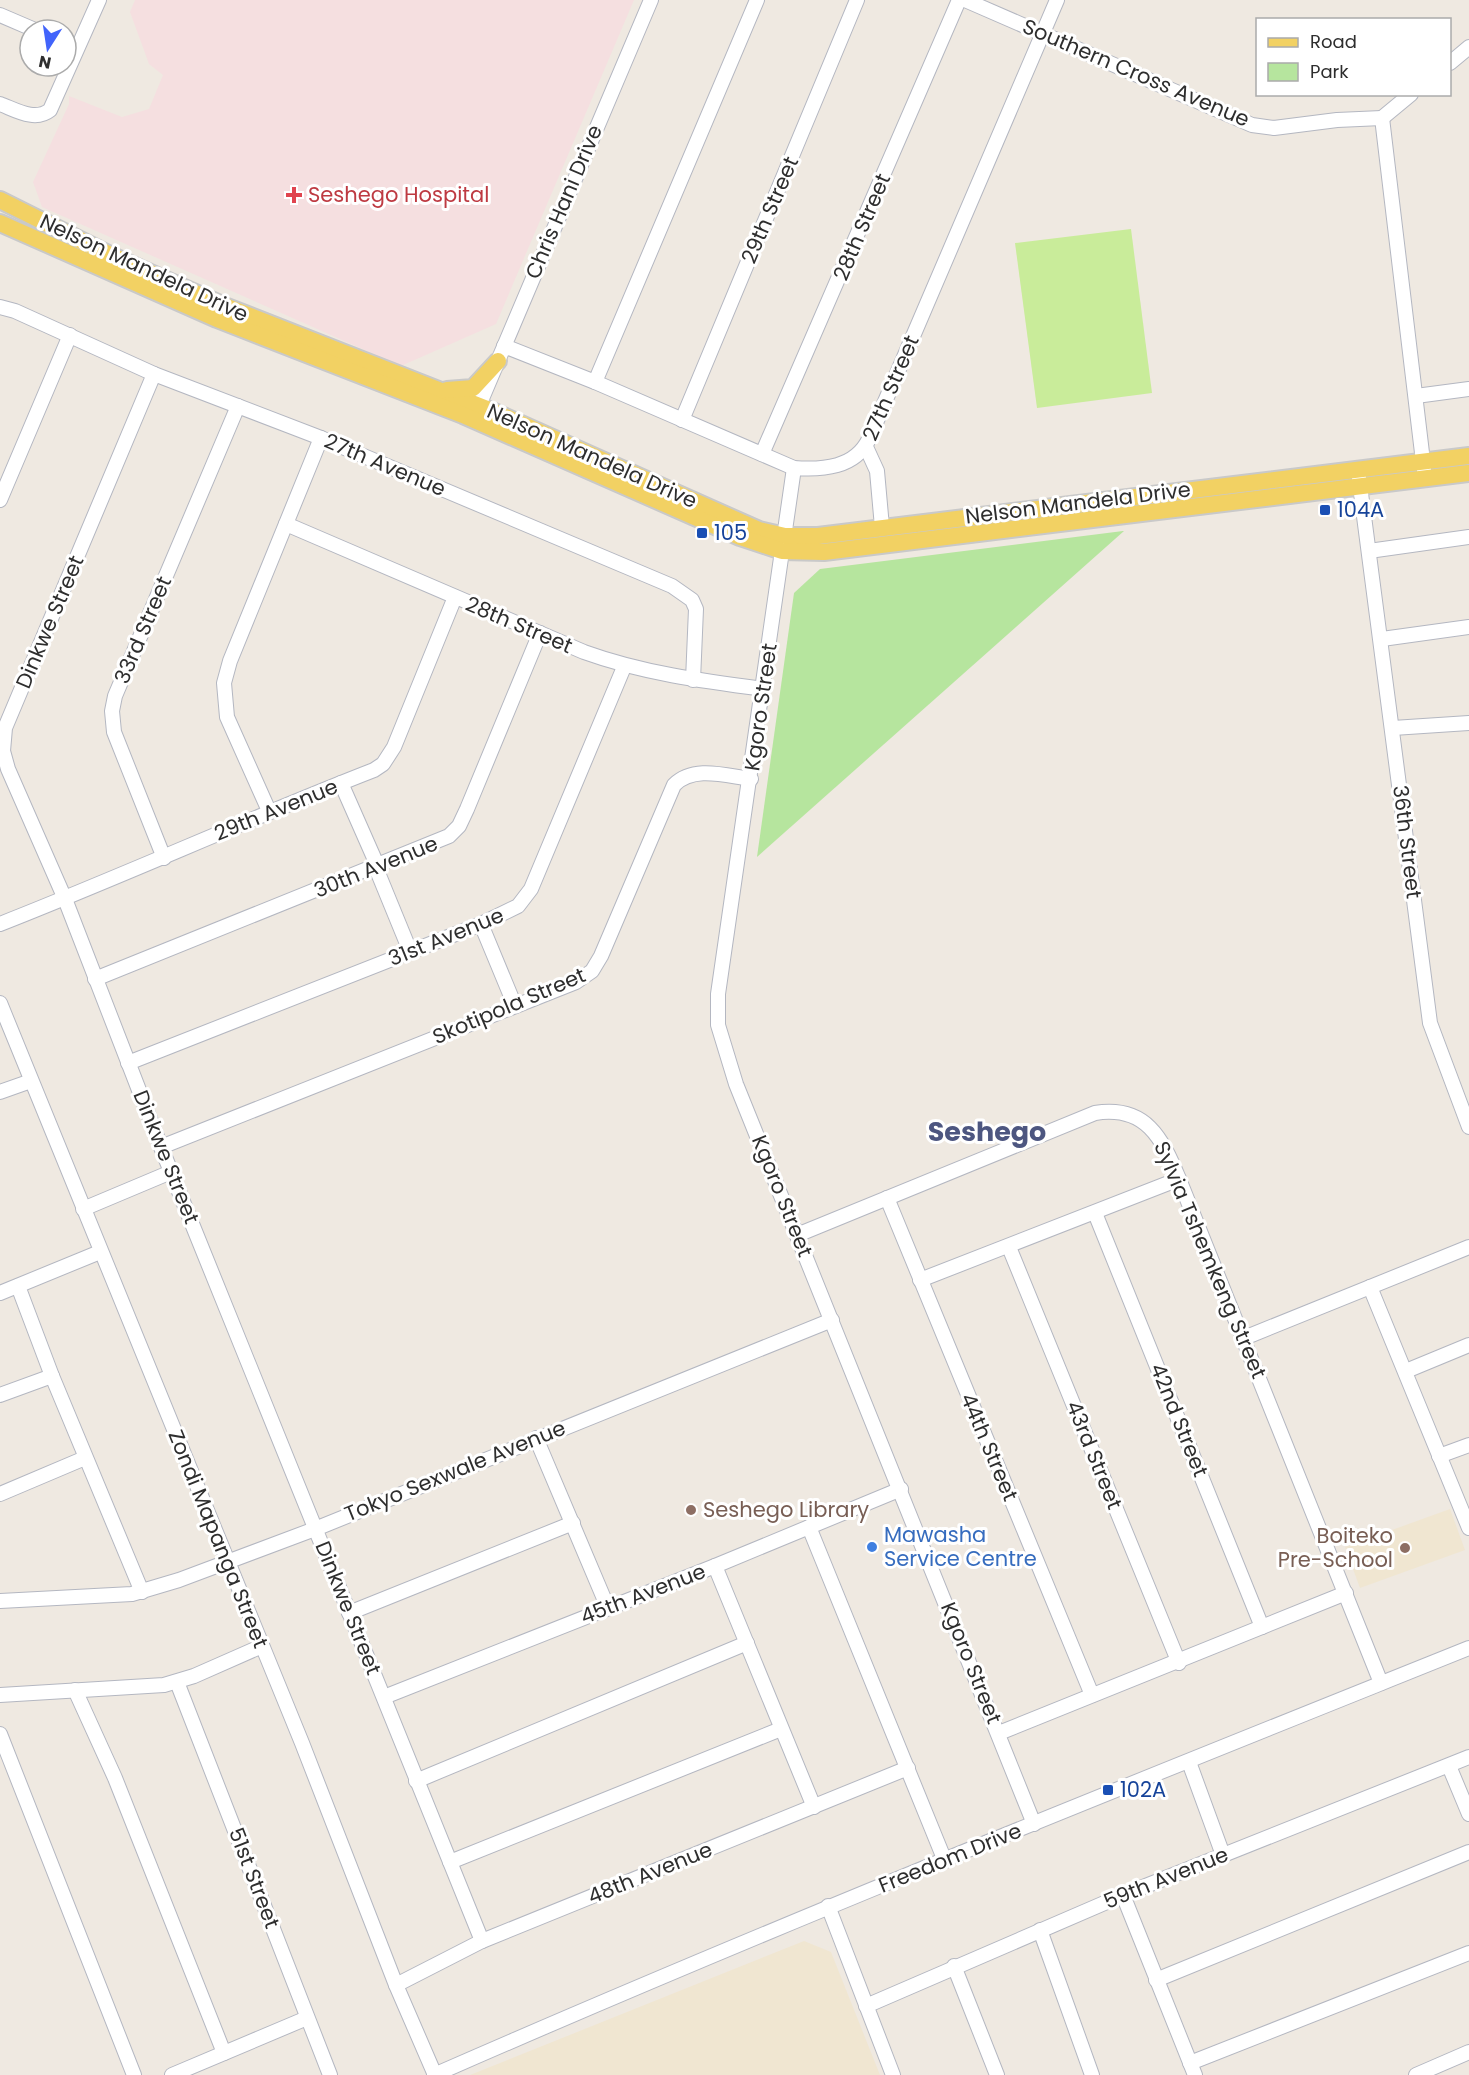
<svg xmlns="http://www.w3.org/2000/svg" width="1469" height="2075" font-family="Poppins,sans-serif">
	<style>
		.education { fill: #f0e6d1 }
		.medical { fill: #f5dfe0 }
		.green { fill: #b6e59e }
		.pitch { fill: #c9ec9a }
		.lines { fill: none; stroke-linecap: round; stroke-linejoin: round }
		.minor-casing { stroke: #b4b7c1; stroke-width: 16 }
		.major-casing { stroke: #c9c9c9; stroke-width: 20 }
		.minor { stroke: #fff; stroke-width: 14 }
		.major { stroke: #f2d163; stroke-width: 16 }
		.health-dot { fill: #e0444e; stroke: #fff; stroke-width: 2 }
		.transit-dot { fill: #1a4fb4; stroke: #fff; stroke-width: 2 }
		.education-dot { fill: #8d6e63; stroke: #fff; stroke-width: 2 }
		.shop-dot { fill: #3f7fe0; stroke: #fff; stroke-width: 2 }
		.labels { text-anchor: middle; stroke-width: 6; stroke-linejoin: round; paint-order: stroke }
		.street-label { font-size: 21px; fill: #2e2e2e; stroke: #fff }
		.health-label { font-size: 21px; fill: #be3a42; stroke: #fff; text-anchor: start }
		.transit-label { font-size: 21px; fill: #164399; stroke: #fff; text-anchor: start }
		.education-label { font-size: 21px; fill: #785e54; stroke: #fff; text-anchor: start }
		.shop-label { font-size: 21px; fill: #366cbe; stroke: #fff; text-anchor: start }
		.district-label { font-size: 27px; font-weight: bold; fill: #4d5680; stroke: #fff }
	</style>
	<rect width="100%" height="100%" fill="#efe9e1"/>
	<g class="education">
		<path d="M 1450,1509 L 1465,1550 L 1360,1588 L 1345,1547 Z"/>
		<path d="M 804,1941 L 831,1952 L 880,2075 L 470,2075 Z"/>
	</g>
	<path class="medical" d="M 135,0 L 634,0 L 496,324 L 401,366 L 42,207 L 33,182 L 69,104 L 69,96 L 122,117 L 149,109 L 163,75 L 149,64 L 130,12 Z"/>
	<path class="green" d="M 1123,531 L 1124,531 L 757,857 L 794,593 L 820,569 Z"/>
	<path class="pitch" d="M 1131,229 L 1152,393 L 1037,408 L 1015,243 Z"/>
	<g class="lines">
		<g class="minor-casing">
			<g id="minor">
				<path d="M 965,0 L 1252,125 L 1274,128 L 1337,120 L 1382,118"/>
				<path d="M 0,15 L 35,30"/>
				<path d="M 1450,63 L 1469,47"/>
				<path d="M 0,104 C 16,110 35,122 50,110 L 99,0"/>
				<path d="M 1382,118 L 1425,478"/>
				<path d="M 1382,118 L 1411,94"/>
				<path d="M 0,307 L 15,311 L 154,374 L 321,438 L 672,586 L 692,600 L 696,609 L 693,680"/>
				<path d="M 504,346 L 595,382 L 794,468 C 823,470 855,468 869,439 L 1057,0"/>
				<path d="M 154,374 L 5,728 L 3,751 L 8,769 L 65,899 L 161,1147 L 482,1941"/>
				<path d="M 595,382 L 757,0"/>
				<path d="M 1416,396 L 1469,389"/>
				<path d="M 475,415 L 651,0"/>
				<path d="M 682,420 L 857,0"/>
				<path d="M 866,447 L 877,471 L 882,527"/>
				<path d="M 762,454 L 959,0"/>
				<path d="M 794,468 L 718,994 L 718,1025 L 736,1084 L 1034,1824"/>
				<path d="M 1359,478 L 1430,1023 L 1469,1127"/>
				<path d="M 0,500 L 70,335"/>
				<path d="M 286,524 L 584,652 C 642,673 702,681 764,689"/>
				<path d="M 1369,551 L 1469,537"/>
				<path d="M 1382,639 L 1469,627"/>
				<path d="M 1393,728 L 1469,723"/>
				<path d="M 341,783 L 378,867"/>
				<path d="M 269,811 L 227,717 L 224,683 L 230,661 L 321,438"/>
				<path d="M 164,858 L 114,732 L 112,711 L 115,696 L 238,406"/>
				<path d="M 376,868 L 410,951"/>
				<path d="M 0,924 C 125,875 248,819 374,770 L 383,764 L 394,747 L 455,597"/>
				<path d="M 481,924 L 515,1006"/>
				<path d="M 95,979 L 449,836 L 459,826 L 467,809 L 540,633"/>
				<path d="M 0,1003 L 302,1743 L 396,1985 L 435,2075"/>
				<path d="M 128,1063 L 481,924 L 518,906 L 531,889 L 624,667"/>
				<path d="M 0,1092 L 31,1081"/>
				<path d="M 161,1147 L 576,982 L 592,971 L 601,956 L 674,785 C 694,765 726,776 751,779"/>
				<path d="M 887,1198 L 1092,1695"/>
				<path d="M 83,1209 L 171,1172"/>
				<path d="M 1095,1213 L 1262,1627"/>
				<path d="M 797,1235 L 1095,1113 C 1146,1105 1162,1138 1179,1179 L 1381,1683"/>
				<path d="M 1009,1247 L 1179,1663"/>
				<path d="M 920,1280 L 1179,1179"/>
				<path d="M 18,1286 L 52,1376 L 142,1592"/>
				<path d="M 1370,1287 L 1469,1528"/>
				<path d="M 0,1293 L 100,1252"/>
				<path d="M 1244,1338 L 1469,1247"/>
				<path d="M 1406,1371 L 1469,1345"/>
				<path d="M 0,1395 L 52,1376"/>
				<path d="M 536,1438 L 608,1608"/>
				<path d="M 1439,1456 L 1469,1445"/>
				<path d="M 0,1494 L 85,1458"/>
				<path d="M 809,1527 L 945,1861"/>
				<path d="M 715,1566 L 814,1807"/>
				<path d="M 0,1601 L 132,1594 L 179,1580 L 315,1529 L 832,1320"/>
				<path d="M 349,1613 L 573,1523"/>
				<path d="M 177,1682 L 330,2075"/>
				<path d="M 75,1690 L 115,1778 L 224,2053"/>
				<path d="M 0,1695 L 164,1685 L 194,1676 L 262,1646"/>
				<path d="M 384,1697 L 715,1566 L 901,1489"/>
				<path d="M 999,1733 L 1346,1593"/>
				<path d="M 0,1734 L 134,2075"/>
				<path d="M 1189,1762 L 1223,1855"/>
				<path d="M 1449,1766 L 1469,1814"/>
				<path d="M 416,1781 L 747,1643"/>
				<path d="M 450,1862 L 781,1729"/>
				<path d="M 1123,1895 L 1195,2075"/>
				<path d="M 828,1906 L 893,2075"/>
				<path d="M 1040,1930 L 1092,2075"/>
				<path d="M 954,1966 L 997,2075"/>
				<path d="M 1156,1980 L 1469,1852"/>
				<path d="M 396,1985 L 482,1941 L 908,1768"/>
				<path d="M 866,2006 L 1123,1895 L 1469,1757"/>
				<path d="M 1190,2063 L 1469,1953"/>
				<path d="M 172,2075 L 307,2018"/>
				<path d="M 434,2075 C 776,1925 1123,1787 1469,1648"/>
				<path d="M 1416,2075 L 1469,2052"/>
			</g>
		</g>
		<g class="major-casing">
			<g id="major">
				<path d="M 0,200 L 110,255 L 222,305 L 492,411 L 759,530 L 785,536 L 818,536 L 1469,456"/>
				<path d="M 0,223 L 217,319 L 463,415 L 740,537 L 782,551 L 824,552 L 1469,473"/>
				<path d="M 447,390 L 473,388 L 498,361"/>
			</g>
		</g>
		<use href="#minor" class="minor"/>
		<use href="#major" class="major"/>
	</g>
	<path class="health-dot" d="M291 186h6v6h6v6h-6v6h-6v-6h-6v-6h6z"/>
	<g class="transit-dot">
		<rect x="1319" y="504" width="12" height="12" rx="3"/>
		<rect x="696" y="527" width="12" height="12" rx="3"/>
		<rect x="1102" y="1784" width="12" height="12" rx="3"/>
	</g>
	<g class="education-dot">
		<circle cx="691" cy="1510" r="6"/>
		<circle cx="1405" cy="1548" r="6"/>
	</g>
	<circle class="shop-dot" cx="872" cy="1547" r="6"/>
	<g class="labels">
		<g class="street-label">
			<text transform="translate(1136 73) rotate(23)" y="7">Southern Cross Avenue</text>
			<text transform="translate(564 202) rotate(-67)" y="7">Chris Hani Drive</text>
			<text transform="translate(770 210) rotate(-67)" y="7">29th Street</text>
			<text transform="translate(862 227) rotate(-67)" y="7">28th Street</text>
			<text transform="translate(144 268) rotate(25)" y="7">Nelson Mandela Drive</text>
			<text transform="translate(891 388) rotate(-67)" y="7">27th Street</text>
			<text transform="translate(592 456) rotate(24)" y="7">Nelson Mandela Drive</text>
			<text transform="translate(385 465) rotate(23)" y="7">27th Avenue</text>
			<text transform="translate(1078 503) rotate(-7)" y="7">Nelson Mandela Drive</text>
			<text transform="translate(50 622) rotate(-67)" y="7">Dinkwe Street</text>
			<text transform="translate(519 625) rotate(23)" y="7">28th Street</text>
			<text transform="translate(143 630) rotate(-67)" y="7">33rd Street</text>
			<text transform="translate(761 707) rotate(-82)" y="7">Kgoro Street</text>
			<text transform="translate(276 810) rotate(-22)" y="7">29th Avenue</text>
			<text transform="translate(1407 842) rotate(83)" y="7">36th Street</text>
			<text transform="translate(376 867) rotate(-22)" y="7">30th Avenue</text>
			<text transform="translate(446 937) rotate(-22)" y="7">31st Avenue</text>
			<text transform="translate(509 1006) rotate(-23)" y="7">Skotipola Street</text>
			<text transform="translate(166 1157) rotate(68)" y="7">Dinkwe Street</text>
			<text transform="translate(782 1196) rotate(68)" y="7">Kgoro Street</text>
			<text transform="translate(1210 1260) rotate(67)" y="7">Sylvia Tshemkeng Street</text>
			<text transform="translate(1179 1420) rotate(68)" y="7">42nd Street</text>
			<text transform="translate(989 1447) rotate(67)" y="7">44th Street</text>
			<text transform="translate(1094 1455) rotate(68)" y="7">43rd Street</text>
			<text transform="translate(455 1471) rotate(-22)" y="7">Tokyo Sexwale Avenue</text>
			<text transform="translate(218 1539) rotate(68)" y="7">Zondi Mapanga Street</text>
			<text transform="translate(643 1594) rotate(-21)" y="7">45th Avenue</text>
			<text transform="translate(348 1608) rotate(68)" y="7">Dinkwe Street</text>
			<text transform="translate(971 1663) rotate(68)" y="7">Kgoro Street</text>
			<text transform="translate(950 1858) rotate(-22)" y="7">Freedom Drive</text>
			<text transform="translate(650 1873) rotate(-22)" y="7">48th Avenue</text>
			<text transform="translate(254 1878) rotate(69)" y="7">51st Street</text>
			<text transform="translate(1166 1878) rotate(-22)" y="7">59th Avenue</text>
		</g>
		<g class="health-label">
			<text x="308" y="202">Seshego Hospital</text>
		</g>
		<g class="transit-label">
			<text x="1337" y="517">104A</text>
			<text x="714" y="540">105</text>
			<text x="1120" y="1797">102A</text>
		</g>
		<g class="education-label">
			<text x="703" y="1517">Seshego Library</text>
			<text x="1393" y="1543" text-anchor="end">Boiteko<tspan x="1393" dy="24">Pre-School</tspan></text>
		</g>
		<g class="shop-label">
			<text x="884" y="1542">Mawasha<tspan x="884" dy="24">Service Centre</tspan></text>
		</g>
		<g class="district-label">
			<text x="987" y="1141">Seshego</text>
		</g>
	</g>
	<rect x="1256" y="18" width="195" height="78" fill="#ffffff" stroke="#ababab" stroke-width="1.5"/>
	<rect x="1268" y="38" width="30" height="9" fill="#f2d163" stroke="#ababab" stroke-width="1.5"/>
	<text x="1310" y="48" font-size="18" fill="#2e2e2e">Road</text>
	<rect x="1268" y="63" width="30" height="18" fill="#b6e59e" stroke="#ababab" stroke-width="1.5"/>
	<text x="1310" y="78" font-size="18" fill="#2e2e2e">Park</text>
	<g transform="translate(48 48) rotate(192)"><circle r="28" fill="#ffffff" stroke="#ababab" stroke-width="1.5"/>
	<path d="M0-4.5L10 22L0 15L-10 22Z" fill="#4264fb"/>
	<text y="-9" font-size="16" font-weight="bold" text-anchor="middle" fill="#2e2e2e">N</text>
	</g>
</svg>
